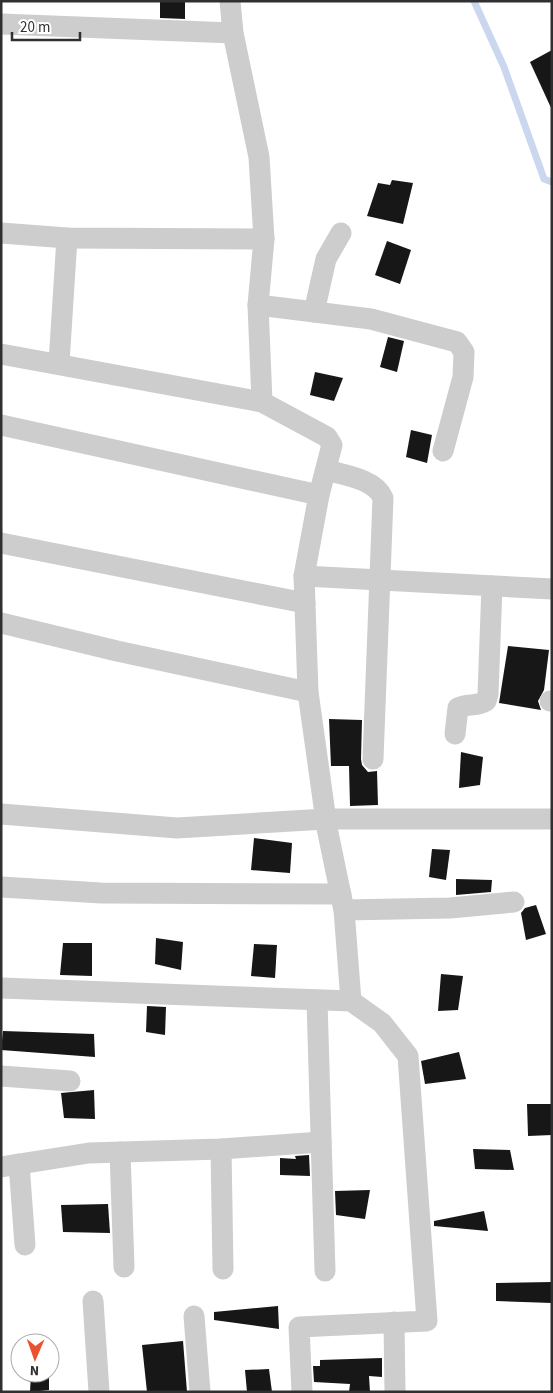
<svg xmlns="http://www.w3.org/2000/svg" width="553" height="1393" font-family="'Source Sans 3',sans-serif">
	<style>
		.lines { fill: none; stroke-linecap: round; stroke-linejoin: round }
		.stream { stroke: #cad7ee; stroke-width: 7 }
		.building { fill: #171717 }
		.street { stroke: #cdcdcd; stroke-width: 21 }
	</style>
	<rect width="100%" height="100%" fill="#fff"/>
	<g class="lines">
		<path class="stream" d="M 474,1 L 504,67 L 544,179 L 552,182"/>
	</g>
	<g class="building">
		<path d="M 160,1 L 185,1 L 185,19 L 160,18 Z"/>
		<path d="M 552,50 L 552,110 L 530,62 Z"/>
		<path d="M 392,180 L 413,183 L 403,224 L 367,216 L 378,183 L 390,185 Z"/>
		<path d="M 387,241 L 411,250 L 400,284 L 375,275 Z"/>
		<path d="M 388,337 L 404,341 L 397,372 L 380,367 Z"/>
		<path d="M 315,372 L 343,378 L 334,401 L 310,395 Z"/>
		<path d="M 411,430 L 432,435 L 427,463 L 406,457 Z"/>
		<path d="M 508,646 L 549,650 L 544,690 L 538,701 L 541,710 L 499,703 Z"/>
		<path d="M 329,719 L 362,720 L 361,759 L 362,765 L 368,772 L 377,771 L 378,805 L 350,806 L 349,766 L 331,766 Z"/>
		<path d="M 461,752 L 483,757 L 480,785 L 459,788 Z"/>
		<path d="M 254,838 L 292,843 L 290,873 L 251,870 Z"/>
		<path d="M 432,849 L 450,850 L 446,880 L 429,877 Z"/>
		<path d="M 456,879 L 492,880 L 491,892 L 456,895 Z"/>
		<path d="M 536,905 L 546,934 L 526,940 L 521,913 L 525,908 Z"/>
		<path d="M 156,938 L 183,942 L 181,970 L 155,964 Z"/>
		<path d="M 63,943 L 92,943 L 92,976 L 60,975 Z"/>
		<path d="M 254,944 L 277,945 L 275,978 L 251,976 Z"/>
		<path d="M 441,974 L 463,976 L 458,1010 L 438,1011 Z"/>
		<path d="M 147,1006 L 166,1007 L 165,1035 L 146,1032 Z"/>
		<path d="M 3,1031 L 94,1034 L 95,1057 L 1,1050 Z"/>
		<path d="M 459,1052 L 466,1079 L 425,1084 L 421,1061 Z"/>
		<path d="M 94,1090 L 95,1119 L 64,1118 L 61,1093 Z"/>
		<path d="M 527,1104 L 552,1104 L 552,1135 L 528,1136 Z"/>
		<path d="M 473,1149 L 510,1150 L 514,1170 L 475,1169 Z"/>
		<path d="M 309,1155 L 310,1176 L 280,1175 L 280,1158 L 296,1159 L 295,1156 Z"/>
		<path d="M 370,1190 L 365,1219 L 336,1215 L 335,1191 Z"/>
		<path d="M 108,1204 L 110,1233 L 63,1232 L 61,1205 Z"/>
		<path d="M 484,1211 L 488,1231 L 434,1226 L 434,1221 Z"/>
		<path d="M 552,1282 L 552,1303 L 496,1301 L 496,1283 Z"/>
		<path d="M 278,1306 L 279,1329 L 214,1320 L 214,1312 Z"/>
		<path d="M 183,1341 L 187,1392 L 147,1392 L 142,1345 Z"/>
		<path d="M 382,1358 L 382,1377 L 369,1376 L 370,1392 L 349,1392 L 350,1384 L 314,1382 L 313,1366 L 320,1366 L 320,1360 Z"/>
		<path d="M 269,1369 L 272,1392 L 247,1392 L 245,1370 Z"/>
		<path d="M 31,1373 L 49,1373 L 49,1390 L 30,1392 Z"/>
	</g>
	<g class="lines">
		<g class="street">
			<path d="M 230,1 L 233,33 L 259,157 L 264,239 L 258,305 L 262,402"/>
			<path d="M 1,24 L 233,33"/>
			<path d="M 1,233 L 67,238 L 264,239"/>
			<path d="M 258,305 L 371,319 L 457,342 L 464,352 L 463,377 L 443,451"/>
			<path d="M 314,312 L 326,259 L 341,233"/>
			<path d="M 1,354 L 262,402 L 327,437 L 332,445 L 319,495 L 304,576 L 308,692"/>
			<path d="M 59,363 L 67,238"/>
			<path d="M 1,425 L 319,495"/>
			<path d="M 326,470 C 344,475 375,479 383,498 L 373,759"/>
			<path d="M 1,543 L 305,603"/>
			<path d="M 304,576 L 552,589"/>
			<path d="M 1,623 L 117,651 L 308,692 L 327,828 L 344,910 L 351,1001"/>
			<path d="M 550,701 L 552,701"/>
			<path d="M 455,734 L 458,708 C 467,703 477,707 486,701 L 488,694 L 492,586"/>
			<path d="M 1,814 L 177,828 L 326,819 L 552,819"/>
			<path d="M 1,887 L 101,893 L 341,894"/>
			<path d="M 344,910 L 450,908 L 514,902"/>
			<path d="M 1,988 L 351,1001 L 382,1023 L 408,1056 L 427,1321 L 299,1327 L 302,1392"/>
			<path d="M 317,1001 L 325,1271"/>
			<path d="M 1,1076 L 70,1081"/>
			<path d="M 221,1149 L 223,1269"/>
			<path d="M 120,1152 L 124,1267"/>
			<path d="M 19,1164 L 25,1245"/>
			<path d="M 1,1167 L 89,1153 L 221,1149 L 321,1142"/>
			<path d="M 93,1301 L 99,1392"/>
			<path d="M 194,1316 L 200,1392"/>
			<path d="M 394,1322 L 395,1392"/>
		</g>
	</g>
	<rect width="553" height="1393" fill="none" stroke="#303030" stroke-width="5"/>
	<g transform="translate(35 1358) rotate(182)"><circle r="24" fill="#ffffff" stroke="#acacac"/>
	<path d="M0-4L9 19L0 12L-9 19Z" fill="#ea5230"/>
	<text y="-8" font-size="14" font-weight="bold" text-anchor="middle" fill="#303030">N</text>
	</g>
	<path d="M12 32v8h68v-8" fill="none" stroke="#303030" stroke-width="2.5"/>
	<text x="20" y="32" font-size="15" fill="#303030" stroke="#ffffff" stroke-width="4" paint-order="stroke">20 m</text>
</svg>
